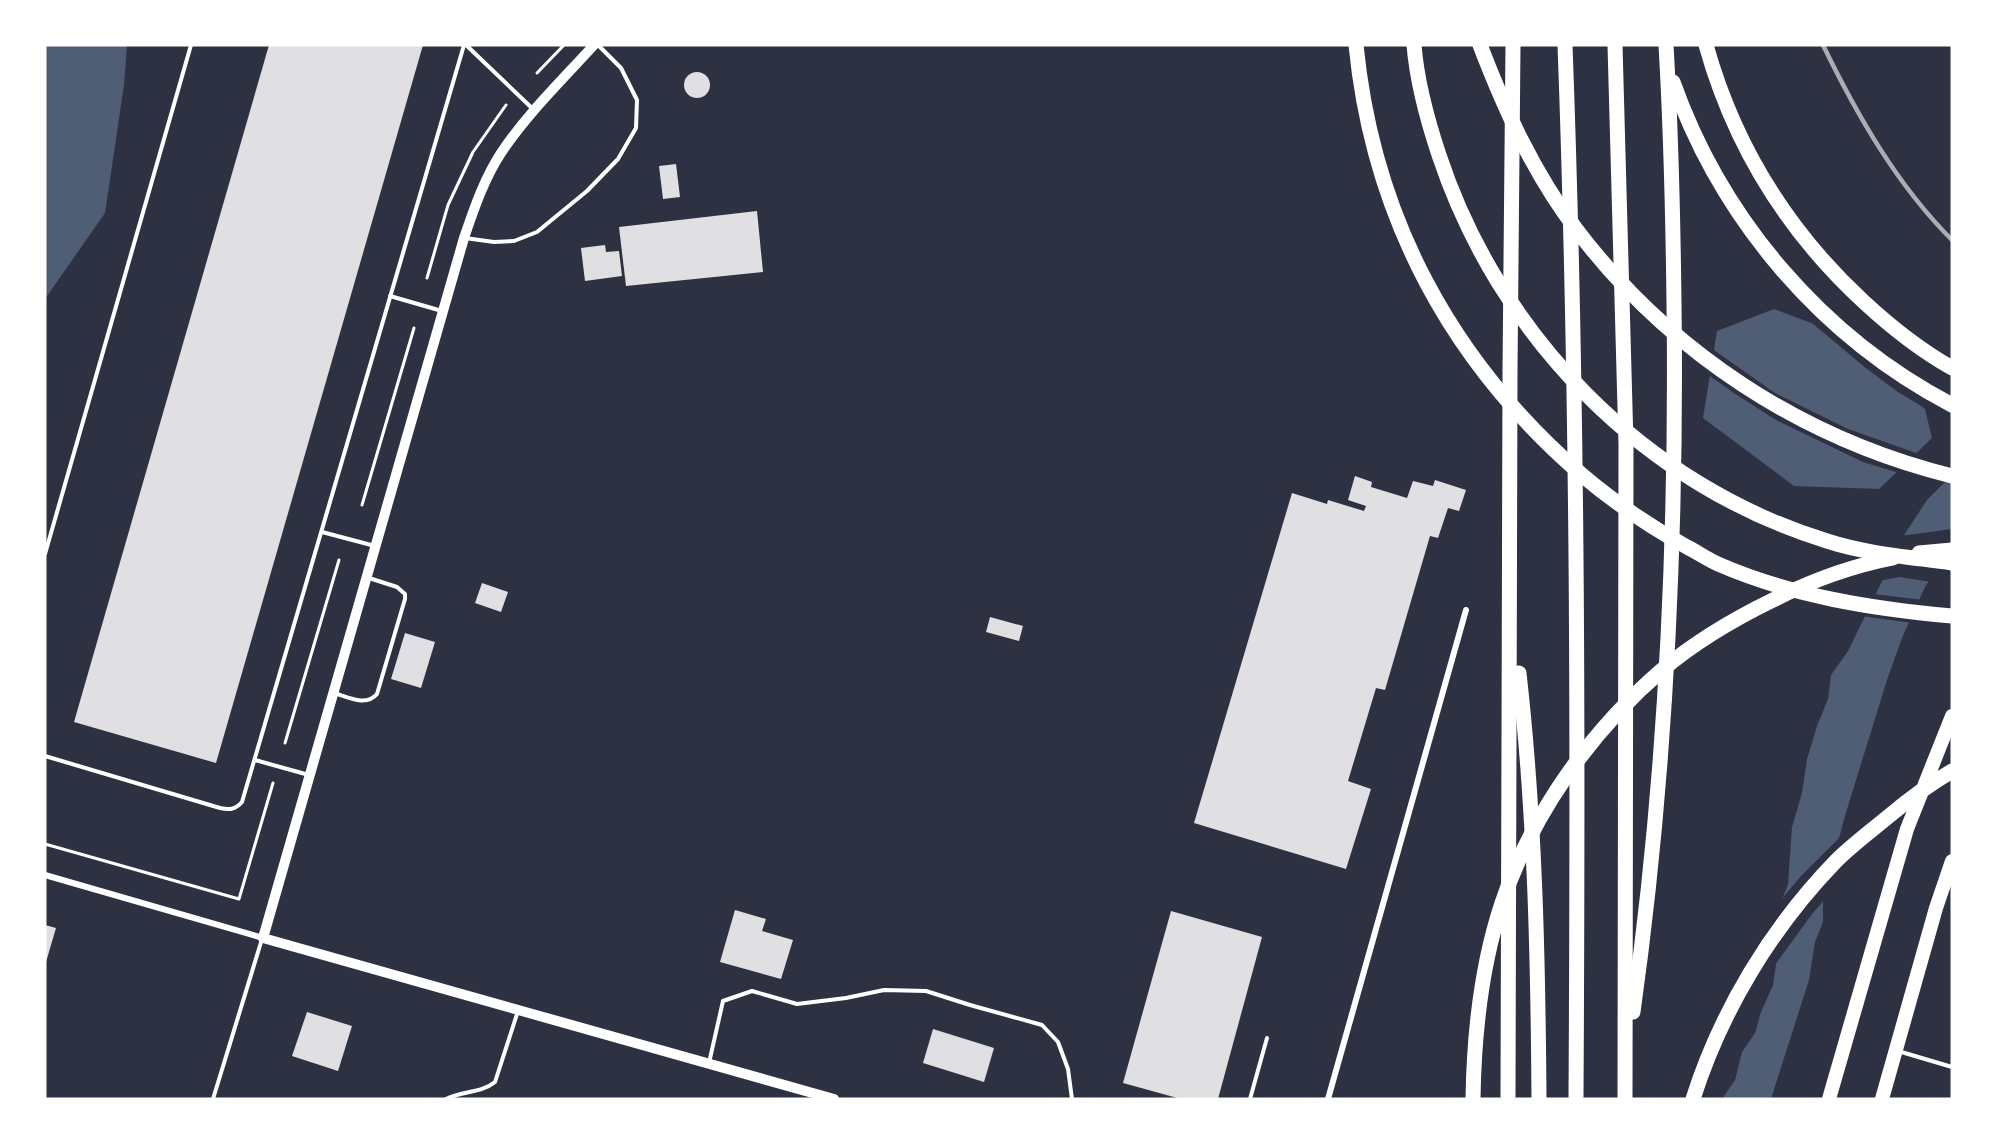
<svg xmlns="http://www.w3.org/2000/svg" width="1997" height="1144" font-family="'Open Sans',sans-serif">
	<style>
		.water { fill: #4f5d75 }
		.pier { fill: #2d3142 }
		.building { fill: #e0e0e3 }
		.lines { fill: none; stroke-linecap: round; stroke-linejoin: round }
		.path { stroke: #fff; stroke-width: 3 }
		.service { stroke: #fff; stroke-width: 4 }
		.minor { stroke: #fff; stroke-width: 6 }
		.tertiary { stroke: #fff; stroke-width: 10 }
		.primary { stroke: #fff; stroke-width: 14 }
		.motorway { stroke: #fff; stroke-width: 15 }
		.rail { stroke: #abadb3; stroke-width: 4.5 }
	</style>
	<rect width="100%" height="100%" fill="#2d3142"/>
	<g class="water">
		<path d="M 45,45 L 127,45 L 124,85 L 105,213 L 45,299 Z"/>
		<path d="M 1774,309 L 1814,324 L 1925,409 L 1932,438 L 1879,489 L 1794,486 L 1703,418 L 1717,331 Z"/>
		<path d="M 1952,475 L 1952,545 L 1925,587 L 1902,638 L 1887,680 L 1844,819 L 1823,902 L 1823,922 L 1815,942 L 1809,980 L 1771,1099 L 1722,1099 L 1735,1080 L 1742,1052 L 1755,1033 L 1761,1012 L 1773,985 L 1780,937 L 1778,910 L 1788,884 L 1792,827 L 1802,793 L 1807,759 L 1817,726 L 1828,699 L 1831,675 L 1848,651 L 1906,532 L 1927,500 Z"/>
	</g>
	<g class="pier">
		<path d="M 1806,318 L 1816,322 L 1927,407 L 1928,410 L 1898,392 L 1867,369 Z"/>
		<path d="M 1711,348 L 1775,393 L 1848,429 L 1919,454 L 1899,473 L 1863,462 L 1776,420 L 1734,393 L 1707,374 Z"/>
		<path d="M 1952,529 L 1952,550 L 1932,582 L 1899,577 L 1879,581 L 1900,536 Z"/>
		<path d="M 1873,594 L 1923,600 L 1912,623 L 1862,616 Z"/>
		<path d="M 1844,833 L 1827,897 L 1812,914 L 1772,969 L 1777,937 L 1775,910 L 1776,906 L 1801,876 Z"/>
	</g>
	<g class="building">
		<path d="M 269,45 L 423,45 L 216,763 L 74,722 Z"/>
		<circle cx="697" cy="85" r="13"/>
		<path d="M 676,164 L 680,197 L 663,199 L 659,166 Z"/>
		<path d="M 757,211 L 763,272 L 626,286 L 619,227 Z"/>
		<path d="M 605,245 L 606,252 L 619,251 L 622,276 L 585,281 L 581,248 Z"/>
		<path d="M 1355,476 L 1372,482 L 1371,487 L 1407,498 L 1413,481 L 1433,486 L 1435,480 L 1466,490 L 1459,511 L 1448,508 L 1438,538 L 1430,536 L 1385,690 L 1376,688 L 1348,781 L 1371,789 L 1346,869 L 1194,823 L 1292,493 L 1327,504 L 1328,500 L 1364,511 L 1366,506 L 1348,500 Z"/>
		<path d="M 482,583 L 508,592 L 501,612 L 475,603 Z"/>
		<path d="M 990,617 L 1023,626 L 1019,641 L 986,632 Z"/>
		<path d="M 405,633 L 435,642 L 421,688 L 391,679 Z"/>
		<path d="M 735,910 L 766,919 L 762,931 L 793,940 L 781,979 L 720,962 Z"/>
		<path d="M 1171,911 L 1262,937 L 1218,1099 L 1181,1099 L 1123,1083 Z"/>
		<path d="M 45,925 L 56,928 L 46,962 L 45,962 Z"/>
		<path d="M 307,1012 L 352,1026 L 338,1071 L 292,1056 Z"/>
		<path d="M 933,1029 L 994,1048 L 984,1082 L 923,1063 Z"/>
	</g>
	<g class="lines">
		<g class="path">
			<path d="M 537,73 L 564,45"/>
			<path d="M 427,278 L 448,205 L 473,152 L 506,105"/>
			<path d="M 362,505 L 414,328"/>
			<path d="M 285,743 L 339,560"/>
			<path d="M 45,844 L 239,899 L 273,783"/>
		</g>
		<g class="service">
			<path d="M 466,45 L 534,110"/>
			<path d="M 465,238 L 494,242 L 514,241 L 537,232 L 587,191 L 618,159 L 636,128 L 637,100 L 621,68 L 598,45"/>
			<path d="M 390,296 L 442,311"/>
			<path d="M 322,532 L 375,546"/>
			<path d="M 45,554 L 191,45"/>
			<path d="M 334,693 C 348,697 366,707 377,694 L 405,599 L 405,594 L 397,587 L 369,578"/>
			<path d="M 45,756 L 220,808 C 229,810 235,810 242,802 L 464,45"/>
			<path d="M 255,760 L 309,775"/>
			<path d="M 1898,1051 L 1952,1067"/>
			<path d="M 709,1063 L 723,1001 L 752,991 L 797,1004 L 846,998 L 884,990 L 926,991 L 970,1005 L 1042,1025 L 1058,1042 L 1068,1069 L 1072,1099"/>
			<path d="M 213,1099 L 262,939"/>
			<path d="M 446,1099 C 464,1090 480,1094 495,1082 L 518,1011"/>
			<path d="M 1250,1099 L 1267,1038"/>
		</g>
		<g class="minor">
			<path d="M 45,875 L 263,938"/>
			<path d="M 1328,1099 L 1466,610"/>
		</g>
		<path class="tertiary" d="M 594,45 C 562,80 527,114 501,153 C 484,179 474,209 464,238 L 263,938 L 834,1099"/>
		<g class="primary">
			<path d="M 1829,1099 L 1907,829 L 1952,716"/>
			<path d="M 1882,1099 L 1936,908 L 1952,861"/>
		</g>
		<g class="motorway">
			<path d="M 1356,45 C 1373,217 1451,362 1582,475 C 1615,503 1649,526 1687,547 C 1697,552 1707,559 1718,564 C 1791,596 1873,609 1952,616"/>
			<path d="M 1414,45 C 1417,83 1427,119 1439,155 C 1499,336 1644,485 1827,541 C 1867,554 1910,557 1952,563"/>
			<path d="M 1480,45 C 1505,110 1534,174 1576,229 C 1669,352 1802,439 1952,476"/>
			<path d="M 1565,45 C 1578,396 1578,748 1576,1099"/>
			<path d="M 1615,45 L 1626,444 L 1625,1099"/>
			<path d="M 1706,45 C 1734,145 1788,232 1864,302 C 1891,327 1920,350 1952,368"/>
			<path d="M 1673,82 C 1722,220 1822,337 1952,405"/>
			<path d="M 1919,553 L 1952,550"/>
			<path d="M 1519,673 C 1535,815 1538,957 1539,1099"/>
			<path d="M 1633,1012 C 1666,777 1677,540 1674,303 C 1673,217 1671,131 1666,45"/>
			<path d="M 1473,1099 C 1474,1032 1481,966 1502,903 C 1532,813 1591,731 1662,670 C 1695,642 1734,619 1773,600 C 1811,581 1851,566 1893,558"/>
			<path d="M 1508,1099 L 1510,371 L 1513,45"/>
			<path d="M 1693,1099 C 1721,1011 1771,928 1836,861 C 1852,845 1871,831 1889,816 C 1908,800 1930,784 1952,771"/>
		</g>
		<path class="rail" d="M 1823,45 C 1857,115 1897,185 1952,240"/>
	</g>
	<rect width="1997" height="1144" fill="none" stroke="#ffffff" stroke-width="93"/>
</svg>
